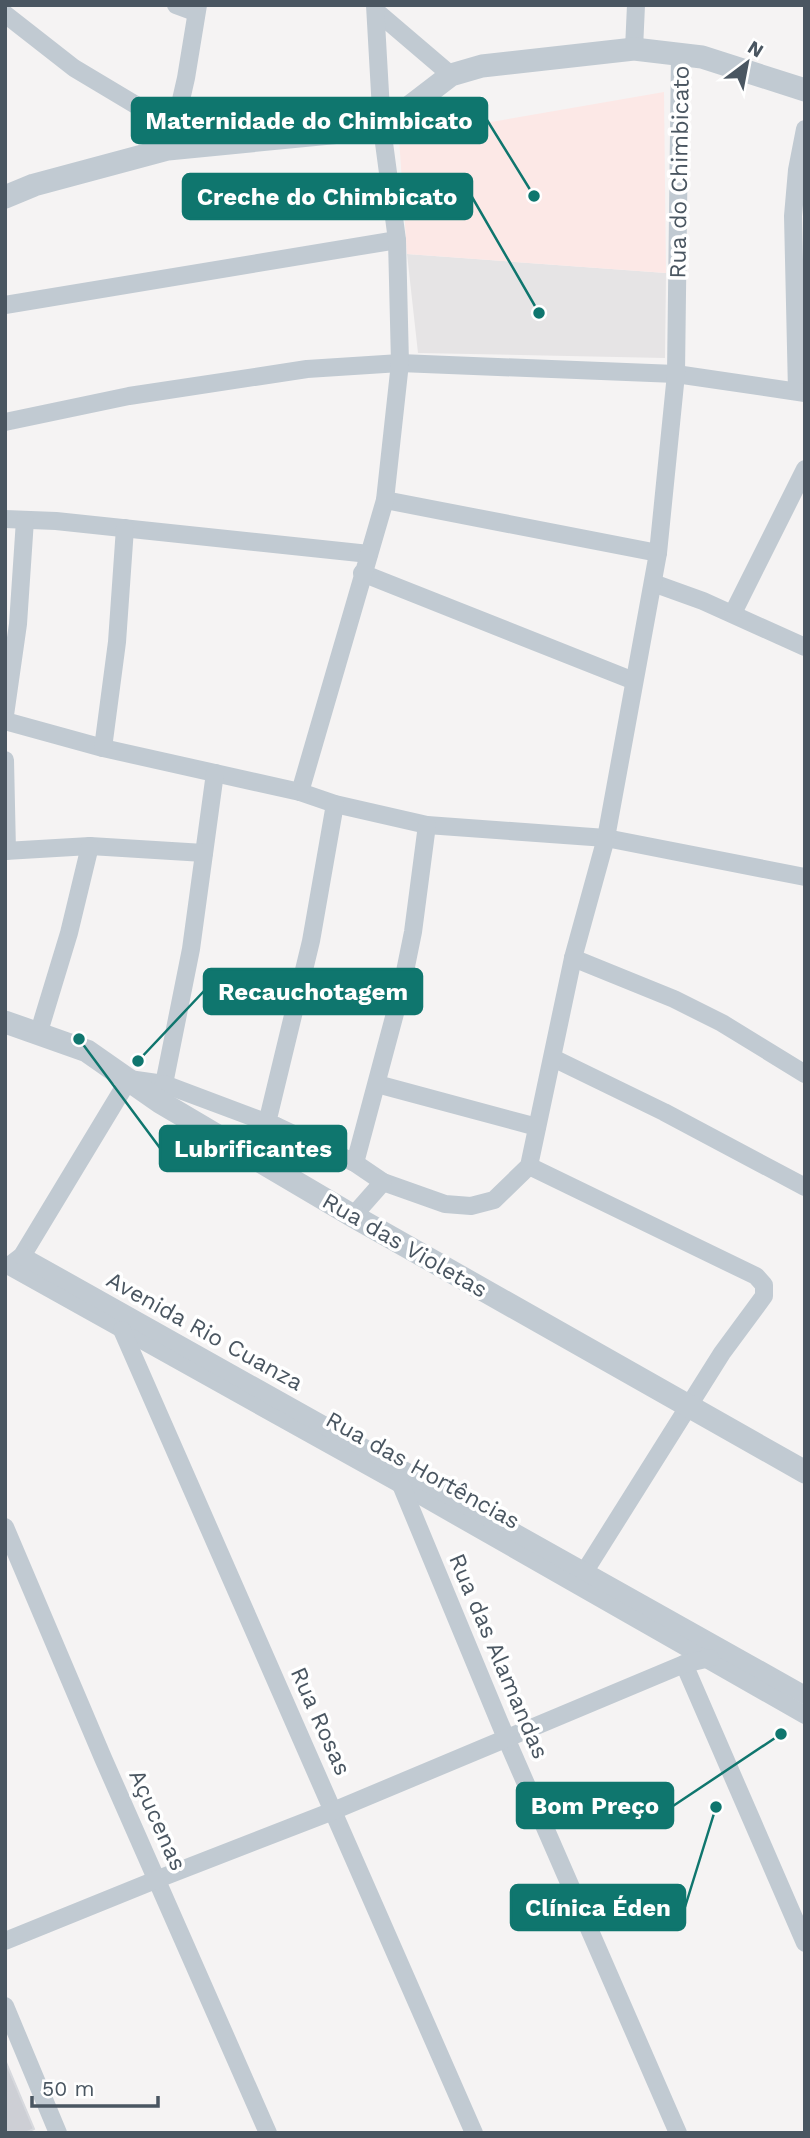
<svg xmlns="http://www.w3.org/2000/svg" width="810" height="2138" font-family="'Work Sans',sans-serif">
	<style>
		.education { fill: #e6e4e5 }
		.medical { fill: #fce8e6 }
		.building { fill: #cdcfd5; stroke: #d7d9de; stroke-width: 2 }
		.lines { fill: none; stroke-linecap: round; stroke-linejoin: round }
		.minor { stroke: #c1cad2; stroke-width: 18 }
		.tertiary { stroke: #c1cad2; stroke-width: 23 }
		.labels { text-anchor: middle; stroke-width: 7; stroke-linejoin: round; paint-order: stroke }
		.street-label { font-size: 23px; fill: #4a5661; stroke: #fff }
		.leader { fill: none; stroke: #0f766e; stroke-width: 2.5 }
		.callout-dot { fill: #0f766e; stroke: #fff; stroke-width: 2.5 }
		.callout { fill: #0f766e; stroke: #0f766e; stroke-width: 2.5 }
		.callout-label { font-size: 24px; text-anchor: middle; font-weight: bold; fill: #fff }
	</style>
	<rect width="100%" height="100%" fill="#f5f3f3"/>
	<path class="education" d="M 407,254 L 666,273 L 665,358 L 418,353 Z"/>
	<path class="medical" d="M 664,92 L 666,273 L 407,254 L 399,138 Z"/>
	<path class="building" d="M 5,2060 L 34,2129 L 25,2133 L 5,2133 Z"/>
	<g class="lines">
		<g class="minor">
			<path d="M 176,5 L 195,12"/>
			<path d="M 376,11 L 451,75"/>
			<path d="M 5,14 L 74,68 L 176,129"/>
			<path d="M 634,49 L 636,5"/>
			<path d="M 172,139 L 186,78 L 198,5"/>
			<path d="M 5,305 L 397,240"/>
			<path d="M 797,391 L 793,216 L 797,170 L 805,129"/>
			<path d="M 5,422 L 129,396 L 307,369 L 400,363 L 676,374 L 805,393"/>
			<path d="M 385,500 L 658,553"/>
			<path d="M 5,519 L 56,521 L 369,554"/>
			<path d="M 362,573 L 634,681"/>
			<path d="M 653,583 L 703,601 L 805,647"/>
			<path d="M 733,613 L 805,469"/>
			<path d="M 5,715 L 18,624 L 25,520"/>
			<path d="M 5,721 L 103,748 L 300,792 L 335,804 L 427,825 L 606,838 L 805,877"/>
			<path d="M 103,748 L 117,642 L 125,528"/>
			<path d="M 5,760 L 7,851"/>
			<path d="M 215,773 L 191,949 L 164,1084 L 129,1079 L 22,1256 L 9,1266 L 400,1484 L 805,1715"/>
			<path d="M 300,792 L 385,500 L 400,363 L 397,240 L 382,128 L 375,5"/>
			<path d="M 5,851 L 90,846 L 204,853"/>
			<path d="M 573,958 L 674,999 L 722,1023 L 805,1074"/>
			<path d="M 38,1035 L 69,933 L 90,846"/>
			<path d="M 553,1058 L 664,1112 L 805,1187"/>
			<path d="M 377,1084 L 537,1127"/>
			<path d="M 160,1102 L 164,1084 L 276,1126 L 355,1163 L 383,1182 L 445,1204 L 471,1206 L 494,1200 L 529,1166 L 573,958 L 606,838 L 658,553 L 676,374 L 680,54"/>
			<path d="M 267,1123 L 311,941 L 335,804"/>
			<path d="M 355,1163 L 401,991 L 413,932 L 427,825"/>
			<path d="M 529,1166 L 756,1276 L 764,1285 L 764,1296 L 722,1353 L 585,1571"/>
			<path d="M 275,1169 L 276,1126"/>
			<path d="M 353,1216 L 383,1182"/>
			<path d="M 22,1256 L 805,1695"/>
			<path d="M 122,1330 L 474,2133"/>
			<path d="M 399,1480 L 506,1738 L 678,2133"/>
			<path d="M 5,1527 L 103,1758 L 268,2133"/>
			<path d="M 684,1664 L 805,1943"/>
			<path d="M 5,1941 L 158,1879 L 333,1811 L 684,1664 L 710,1658"/>
			<path d="M 5,2006 L 58,2133"/>
		</g>
		<g class="tertiary">
			<path d="M 5,197 L 34,185 L 168,149 L 382,128 L 451,75 L 482,66 L 634,49 L 702,57 L 805,90"/>
			<path d="M 5,1022 L 87,1051 L 160,1102 L 353,1216 L 805,1472"/>
		</g>
	</g>
	<g class="labels">
		<g class="street-label">
			<text transform="translate(679 172) rotate(-89)" y="8">Rua do Chimbicato</text>
			<text transform="translate(405 1245) rotate(30)" y="8">Rua das Violetas</text>
			<text transform="translate(205 1331) rotate(29)" y="8">Avenida Rio Cuanza</text>
			<text transform="translate(423 1470) rotate(29)" y="8">Rua das Hortências</text>
			<text transform="translate(499 1656) rotate(67)" y="8">Rua das Alamandas</text>
			<text transform="translate(321 1721) rotate(66)" y="8">Rua Rosas</text>
			<text transform="translate(158 1820) rotate(66)" y="8">Açucenas</text>
		</g>
	</g>
	<path class="leader" d="M534 196L487 120M539 313L472 197M138 1061L204 991M79 1039L160 1148M781 1734L673 1806M716 1807L685 1907"/>
	<g class="callout-dot">
		<circle cx="534" cy="196" r="7"/>
		<circle cx="539" cy="313" r="7"/>
		<circle cx="138" cy="1061" r="7"/>
		<circle cx="79" cy="1039" r="7"/>
		<circle cx="781" cy="1734" r="7"/>
		<circle cx="716" cy="1807" r="7"/>
	</g>
	<g class="callout">
		<rect x="132" y="98" width="355" height="45" rx="7"/>
		<rect x="183" y="174" width="289" height="45" rx="7"/>
		<rect x="204" y="969" width="218" height="45" rx="7"/>
		<rect x="160" y="1126" width="186" height="45" rx="7"/>
		<rect x="517" y="1783" width="156" height="45" rx="7"/>
		<rect x="511" y="1885" width="174" height="45" rx="7"/>
	</g>
	<g class="callout-label">
		<text x="309" y="129">Maternidade do Chimbicato</text>
		<text x="327" y="205">Creche do Chimbicato</text>
		<text x="313" y="1000">Recauchotagem</text>
		<text x="253" y="1157">Lubrificantes</text>
		<text x="595" y="1814">Bom Preço</text>
		<text x="598" y="1916">Clínica Éden</text>
	</g>
	<rect width="810" height="2138" fill="none" stroke="#4a5661" stroke-width="14"/>
	<g transform="translate(747 63) rotate(32)" stroke="#ffffff" stroke-width="5" paint-order="stroke">
	<path d="M0-5L12 26L0 18L-12 26Z" fill="#4a5661"/>
	<text y="-10" font-size="19" font-weight="bold" text-anchor="middle" fill="#4a5661">N</text>
	</g>
	<path d="M32 2096v10h126v-10" fill="none" stroke="#4a5661" stroke-width="3.5"/>
	<text x="42" y="2096" font-size="21" fill="#4a5661" stroke="#ffffff" stroke-width="5" paint-order="stroke">50 m</text>
</svg>
